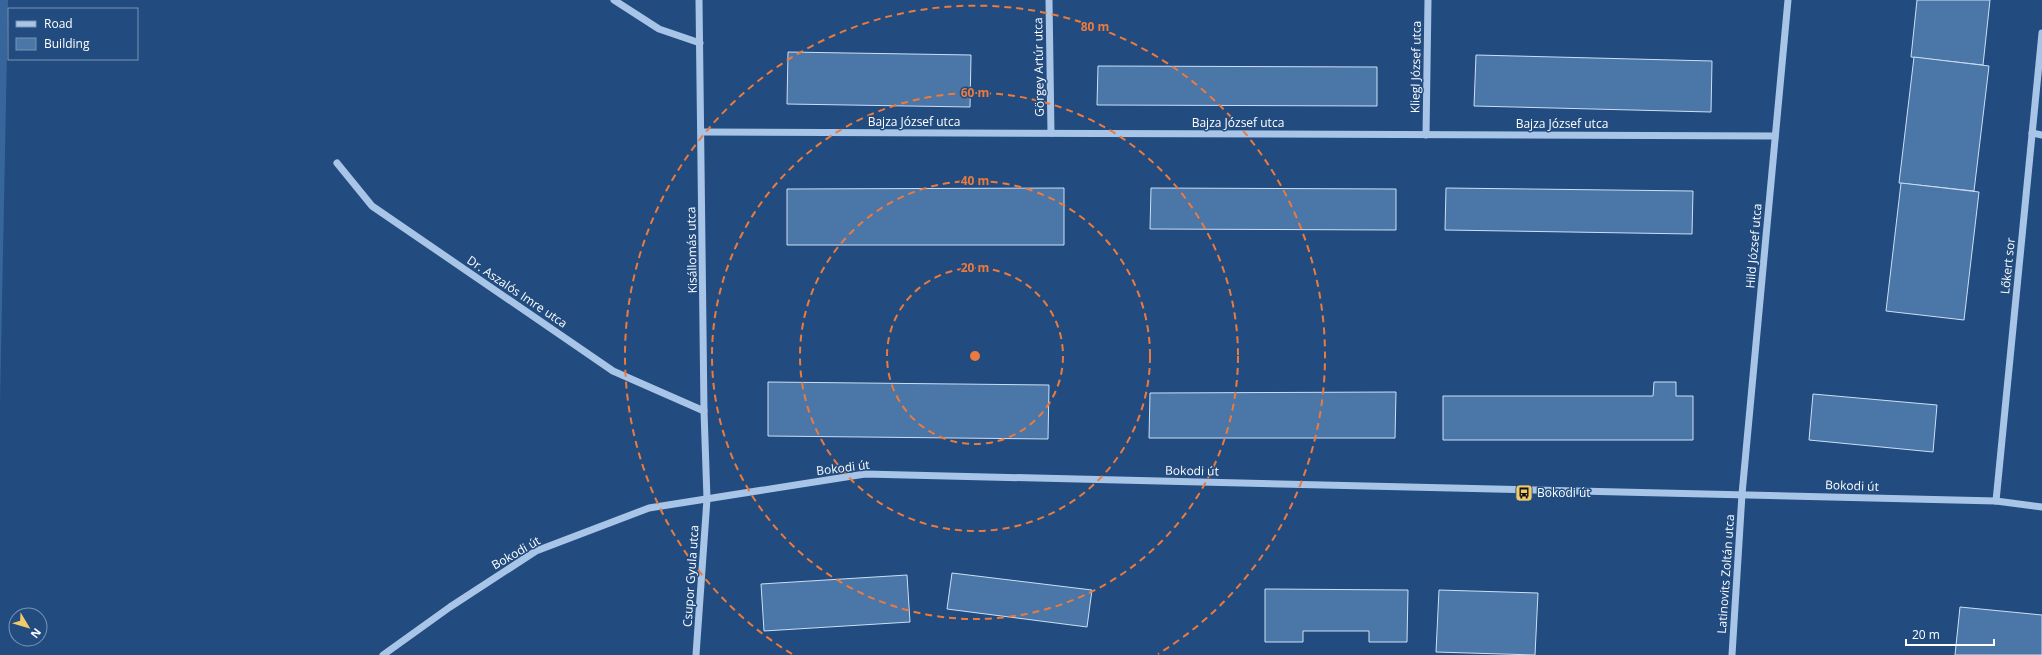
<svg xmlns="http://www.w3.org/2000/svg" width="2042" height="655" font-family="'Open Sans',sans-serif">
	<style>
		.green { fill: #37669d }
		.building { fill: #4b76a8; stroke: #ccdff5 }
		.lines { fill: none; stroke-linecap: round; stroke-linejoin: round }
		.minor { stroke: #a8c5e7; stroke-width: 7 }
		.ring { fill: none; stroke: #ed7a3d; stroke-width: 2; stroke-dasharray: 7 5 }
		.labels { text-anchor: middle; stroke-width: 3; stroke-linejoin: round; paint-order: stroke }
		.street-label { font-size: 12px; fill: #fff; stroke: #224c7f }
		.poi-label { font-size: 12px; fill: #fff; stroke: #224c7f; text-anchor: start }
		.centre { fill: #ed7a3d; stroke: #224c7f; stroke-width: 2 }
		.ring-label { font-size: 12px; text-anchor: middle; font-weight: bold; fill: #ed7a3d; stroke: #224c7f; stroke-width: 3; stroke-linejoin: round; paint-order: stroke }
	</style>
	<rect width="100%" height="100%" fill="#224c7f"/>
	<path class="green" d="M 0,0 L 8,0 L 0,403 Z"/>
	<g class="building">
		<path d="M 1917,0 L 1990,0 L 1983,65 L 1911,57 Z"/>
		<path d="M 788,52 L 971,55 L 970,107 L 787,104 Z"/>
		<path d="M 1476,55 L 1712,61 L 1711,112 L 1474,106 Z"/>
		<path d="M 1914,57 L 1989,66 L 1974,191 L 1899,183 Z"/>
		<path d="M 1098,66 L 1377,67 L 1377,106 L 1097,105 Z"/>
		<path d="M 1901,183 L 1979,192 L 1964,320 L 1886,311 Z"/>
		<path d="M 1064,188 L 1064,245 L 787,245 L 787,189 Z"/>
		<path d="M 1151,188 L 1396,189 L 1396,230 L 1150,229 Z"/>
		<path d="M 1446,188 L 1693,191 L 1692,234 L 1445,230 Z"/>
		<path d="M 768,382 L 1049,385 L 1048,439 L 768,436 Z"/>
		<path d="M 1654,382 L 1676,382 L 1676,396 L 1693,396 L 1693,440 L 1443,440 L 1443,396 L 1653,396 Z"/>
		<path d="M 1396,392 L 1395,438 L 1149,438 L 1150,393 Z"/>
		<path d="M 1813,394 L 1937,405 L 1933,452 L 1809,440 Z"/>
		<path d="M 952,573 L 1092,590 L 1087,627 L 947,609 Z"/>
		<path d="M 907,575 L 910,622 L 764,631 L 761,584 Z"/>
		<path d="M 1265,589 L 1408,590 L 1407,642 L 1369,642 L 1369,631 L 1303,631 L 1303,642 L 1265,642 Z"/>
		<path d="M 1439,590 L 1538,593 L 1535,655 L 1436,652 Z"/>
		<path d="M 1960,607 L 2042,615 L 2042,655 L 1955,655 Z"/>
	</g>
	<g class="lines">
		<g class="minor">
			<path d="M 614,0 L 659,29 L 700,43"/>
			<path d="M 1049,0 L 1051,133"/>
			<path d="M 702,132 L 1775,136"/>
			<path d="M 2032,133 L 2042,135"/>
			<path d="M 1426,135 L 1428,0"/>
			<path d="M 337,163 L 372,206 L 613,371 L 704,411"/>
			<path d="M 1996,501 L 2042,33"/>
			<path d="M 383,655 L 450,607 L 536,551 L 649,508 L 865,474 L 1996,501 L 2042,507"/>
			<path d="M 696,655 L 707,499 L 704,411 L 699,0"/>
			<path d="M 1732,655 L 1742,494 L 1788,0"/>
		</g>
	</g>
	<g class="ring">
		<circle cx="975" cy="356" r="88"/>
		<circle cx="975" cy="356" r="175"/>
		<circle cx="975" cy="356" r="263"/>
		<path d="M792 654A350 350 0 1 1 1158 654"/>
	</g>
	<defs>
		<g id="bus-square" transform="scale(0.9)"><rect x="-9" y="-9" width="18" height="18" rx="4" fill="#f2ca6b" stroke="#224c7f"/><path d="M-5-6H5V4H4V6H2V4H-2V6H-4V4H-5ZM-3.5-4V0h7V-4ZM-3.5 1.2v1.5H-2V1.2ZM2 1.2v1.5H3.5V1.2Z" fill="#111"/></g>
	</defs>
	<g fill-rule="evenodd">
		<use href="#bus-square" x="1524" y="493"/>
	</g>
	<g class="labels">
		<g class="street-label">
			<text transform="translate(1039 67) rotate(-91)" y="4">Görgey Artúr utca</text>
			<text transform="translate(1416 67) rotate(-89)" y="4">Kliegl József utca</text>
			<text x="914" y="126">Bajza József utca</text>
			<text x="1238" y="127">Bajza József utca</text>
			<text x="1562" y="128">Bajza József utca</text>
			<text transform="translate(1754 246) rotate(-85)" y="4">Hild József utca</text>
			<text transform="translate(692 250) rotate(-91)" y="4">Kisállomás utca</text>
			<text transform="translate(2008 266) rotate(-84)" y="4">Lőkert sor</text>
			<text transform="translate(517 292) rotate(34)" y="4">Dr. Aszalós Imre utca</text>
			<text transform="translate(843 468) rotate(-7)" y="4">Bokodi út</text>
			<text transform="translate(1192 471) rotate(1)" y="4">Bokodi út</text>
			<text transform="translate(1852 486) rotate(2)" y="4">Bokodi út</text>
			<text transform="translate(516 553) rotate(-30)" y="4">Bokodi út</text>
			<text transform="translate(1726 574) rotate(-86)" y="4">Latinovits Zoltán utca</text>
			<text transform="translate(691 576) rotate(-86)" y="4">Csupor Gyula utca</text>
		</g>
		<g class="poi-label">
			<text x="1537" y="497">Bokodi út</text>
		</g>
	</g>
	<circle cx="975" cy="356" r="6" class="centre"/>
	<g class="ring-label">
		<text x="1095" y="31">80 m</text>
		<text x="975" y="97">60 m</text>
		<text x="975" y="185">40 m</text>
		<text x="975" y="272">20 m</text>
	</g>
	<rect x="8" y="8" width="130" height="52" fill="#224c7f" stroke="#7a94b2"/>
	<rect x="16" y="21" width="20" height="6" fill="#a8c5e7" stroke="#7a94b2"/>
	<text x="44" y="28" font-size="12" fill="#ffffff">Road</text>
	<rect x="16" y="38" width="20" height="12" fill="#4b76a8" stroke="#7a94b2"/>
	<text x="44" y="48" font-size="12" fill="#ffffff">Building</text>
	<g transform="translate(28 627) rotate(128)"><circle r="19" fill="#224c7f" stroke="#7a94b2"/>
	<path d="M0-3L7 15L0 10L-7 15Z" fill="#f2ca6b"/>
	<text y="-6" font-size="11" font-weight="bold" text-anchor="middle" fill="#ffffff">N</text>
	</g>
	<path d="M1906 639v6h88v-6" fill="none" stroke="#ffffff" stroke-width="2"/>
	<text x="1912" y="639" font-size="12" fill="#ffffff" stroke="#224c7f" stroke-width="3" paint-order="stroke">20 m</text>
</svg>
